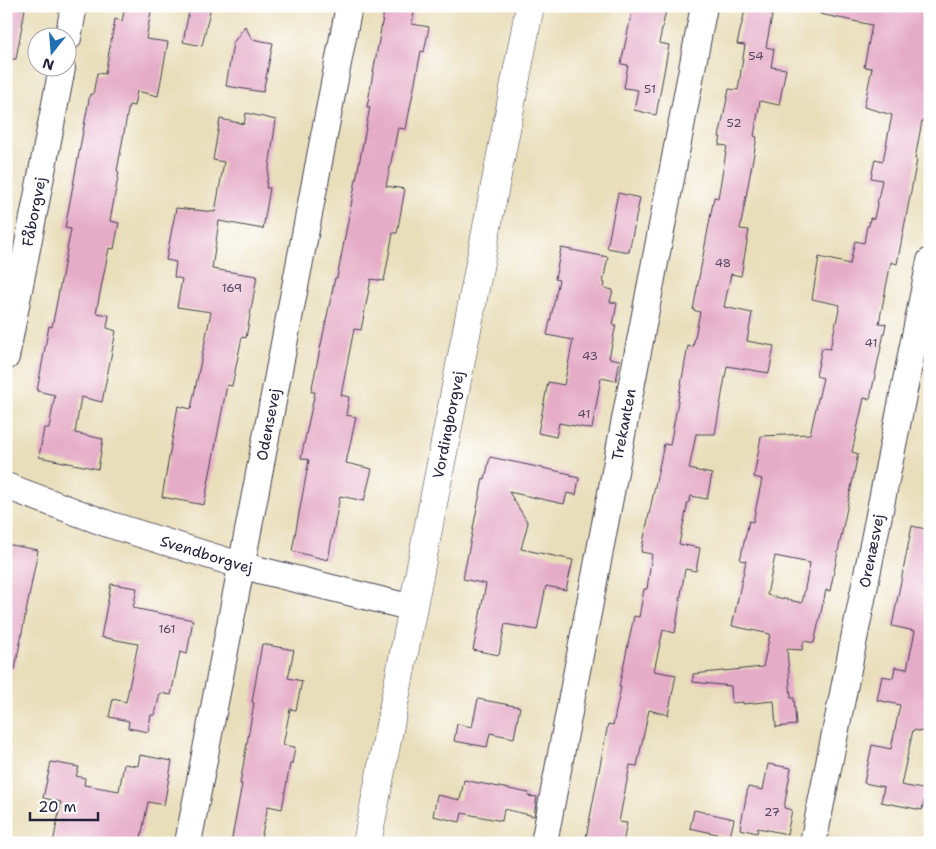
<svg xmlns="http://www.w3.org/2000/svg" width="936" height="849" viewBox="0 0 936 849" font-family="'Shantell Sans',sans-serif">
	<rect width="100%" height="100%" fill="#fff"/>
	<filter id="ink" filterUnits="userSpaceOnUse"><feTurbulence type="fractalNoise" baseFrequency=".02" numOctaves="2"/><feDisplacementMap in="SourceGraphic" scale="10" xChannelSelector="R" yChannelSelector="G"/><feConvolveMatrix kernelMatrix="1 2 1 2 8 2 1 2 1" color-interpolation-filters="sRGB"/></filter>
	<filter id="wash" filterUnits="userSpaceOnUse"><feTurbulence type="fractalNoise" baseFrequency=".0096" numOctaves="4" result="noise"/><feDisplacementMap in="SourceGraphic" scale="20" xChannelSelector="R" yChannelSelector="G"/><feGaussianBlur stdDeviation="1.12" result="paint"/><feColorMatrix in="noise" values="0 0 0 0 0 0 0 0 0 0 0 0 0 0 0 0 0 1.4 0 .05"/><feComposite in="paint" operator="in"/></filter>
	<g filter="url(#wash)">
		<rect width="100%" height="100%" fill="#e9deba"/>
		<g id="blocks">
			<path fill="#e5acc7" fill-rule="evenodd" d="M 6,6 L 25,9 L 16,59 L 6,59 Z
				M 125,6 L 152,6 L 146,39 L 168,42 L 158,96 L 137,91 L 134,106 L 129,105 L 117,171 L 119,172 L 110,221 L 119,223 L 114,249 L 109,248 L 96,313 L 109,315 L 107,328 L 116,331 L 102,402 L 81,397 L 75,433 L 103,439 L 98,469 L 39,457 L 44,428 L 49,428 L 55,395 L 37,391 L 49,326 L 52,327 L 71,229 L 65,228 L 90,94 L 93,94 L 97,73 L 105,74 L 115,19 L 122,21 Z
				M 190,6 L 211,6 L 202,46 L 183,42 Z
				M 385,6 L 415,6 L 412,24 L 429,27 L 424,52 L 421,51 L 406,129 L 398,128 L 386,186 L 405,189 L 397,233 L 393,233 L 384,281 L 371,279 L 361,330 L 354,329 L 341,395 L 349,397 L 346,415 L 356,417 L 346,463 L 372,469 L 364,501 L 340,496 L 328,560 L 292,551 L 309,460 L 301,458 L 315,392 L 311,392 L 335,278 L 337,278 L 370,107 L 367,107 Z
				M 633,6 L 667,6 L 659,43 L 669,45 L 656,115 L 634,110 L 638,90 L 624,88 L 628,65 L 621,64 Z
				M 746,6 L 774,6 L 766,47 L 774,49 L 771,67 L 786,69 L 779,105 L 760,101 L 754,136 L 757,137 L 740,229 L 749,230 L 741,276 L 731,274 L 724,307 L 752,313 L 747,341 L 774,346 L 769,373 L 727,366 L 715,434 L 696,434 L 689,469 L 712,474 L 707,499 L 691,496 L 689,502 L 688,502 L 679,544 L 700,548 L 696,571 L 685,569 L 675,633 L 663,630 L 654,671 L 676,675 L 668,715 L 649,710 L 637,766 L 630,765 L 619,822 L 627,823 L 623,843 L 585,843 L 608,724 L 613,725 L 621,687 L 619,687 L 634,616 L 639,617 L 644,589 L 647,589 L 652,554 L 641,552 L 664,444 L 670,445 L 688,346 L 693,347 L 700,312 L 693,310 L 714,197 L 718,198 L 727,146 L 719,145 L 721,137 L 719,137 L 729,89 L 738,90 L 745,45 L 737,44 Z
				M 821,6 L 930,6 L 930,101 L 926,121 L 922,121 L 915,159 L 917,160 L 897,264 L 891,262 L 879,323 L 886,324 L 870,399 L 864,398 L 852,452 L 858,454 L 830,591 L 826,590 L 814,643 L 804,641 L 802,650 L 787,649 L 791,698 L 794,698 L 796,725 L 776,727 L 774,701 L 743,704 L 743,702 L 732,703 L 731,686 L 693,682 L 693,674 L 763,667 L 770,634 L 732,626 L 746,561 L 740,560 L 749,521 L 753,522 L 762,479 L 754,477 L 761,436 L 810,434 L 823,378 L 816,376 L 822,348 L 830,349 L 840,305 L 812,299 L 819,257 L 850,264 L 855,241 L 864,243 L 867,226 L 869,226 L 870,218 L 874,219 L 882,180 L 871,178 L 875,159 L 883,161 L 892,115 L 864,107 L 872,68 L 864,67 L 872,25 L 820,14 ZM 775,556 L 810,563 L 802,603 L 767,595 Z
				M 245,26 L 252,39 L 273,43 L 263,92 L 226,86 L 233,43 Z
				M 246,113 L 276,120 L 266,188 L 270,188 L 263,229 L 219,221 L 212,269 L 257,276 L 246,338 L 242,337 L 232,386 L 227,385 L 204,505 L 162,497 L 178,406 L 191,409 L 211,312 L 177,307 L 182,279 L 174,277 L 176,262 L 166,260 L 176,208 L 215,212 L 224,162 L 213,160 L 220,119 L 244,124 Z
				M 618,193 L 640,198 L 629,252 L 607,248 Z
				M 561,248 L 608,257 L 603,282 L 605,283 L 604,288 L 613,290 L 610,302 L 617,303 L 613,325 L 616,325 L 609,358 L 620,360 L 616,381 L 601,378 L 592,429 L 559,423 L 556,437 L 538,433 L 548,382 L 564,385 L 573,340 L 547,335 L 559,280 L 555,279 Z
				M 490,457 L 571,474 L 570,476 L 579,478 L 576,495 L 567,493 L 564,504 L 509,492 L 528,523 L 521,549 L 573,560 L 566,590 L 546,586 L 537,630 L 505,624 L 499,655 L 473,650 L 486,584 L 463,579 L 483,478 L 485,479 Z
				M 912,526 L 930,530 L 930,733 L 913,730 L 901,785 L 927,790 L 922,810 L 881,802 L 884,787 L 864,783 L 872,745 L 891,749 L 900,705 L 877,700 L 882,676 L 893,678 L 895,667 L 907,669 L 915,631 L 892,626 Z
				M 6,544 L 38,550 L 15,669 L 6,668 Z
				M 111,584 L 137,588 L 133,608 L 193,620 L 187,654 L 180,652 L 171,695 L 160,693 L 155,715 L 151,715 L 148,732 L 128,728 L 129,721 L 109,717 L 113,699 L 126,702 L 138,644 L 101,637 Z
				M 262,644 L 294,650 L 288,678 L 302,681 L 296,710 L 290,709 L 283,745 L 295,747 L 292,764 L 290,764 L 282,809 L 268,806 L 260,843 L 231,843 L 242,784 L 240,784 L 254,703 L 252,702 Z
				M 478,699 L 520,707 L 514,738 L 490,733 L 487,747 L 454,741 L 457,724 L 472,727 Z
				M 140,755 L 172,761 L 164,805 L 148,802 L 140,843 L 53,843 L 61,802 L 43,798 L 51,762 L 79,767 L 76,776 L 85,778 L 84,785 L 119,791 L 124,764 L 138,766 Z
				M 768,764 L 791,768 L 784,808 L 792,810 L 787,834 L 758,828 L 757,833 L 740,829 L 748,787 L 763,790 Z
				M 464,780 L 529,793 L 528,796 L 537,797 L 534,816 L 504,809 L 502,821 L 462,813 L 460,822 L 433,816 L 437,795 L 460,800 Z
				M 694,810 L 734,819 L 730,837 L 690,828 Z"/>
		</g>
	</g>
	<g filter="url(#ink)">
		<use href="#blocks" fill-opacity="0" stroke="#403e4e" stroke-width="1"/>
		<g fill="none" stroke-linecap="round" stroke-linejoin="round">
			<defs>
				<g id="minor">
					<path d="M 68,38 L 74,6"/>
					<path id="s1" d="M 6,357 L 62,68"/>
					<path id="s2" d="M 6,486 L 108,524 L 243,566 L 413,608"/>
					<path id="s3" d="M 188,843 L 349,6"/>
					<path id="s4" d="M 544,843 L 704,6"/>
					<path id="s5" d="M 813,843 L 930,261"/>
				</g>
				<g id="major">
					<path id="s6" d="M 367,843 L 530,6"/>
				</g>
			</defs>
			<use href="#minor" stroke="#403e4e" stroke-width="28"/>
			<use href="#major" stroke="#403e4e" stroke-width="29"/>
			<use href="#minor" stroke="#fff" stroke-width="26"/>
			<use href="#major" stroke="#fff" stroke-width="28"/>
		</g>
	</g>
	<g text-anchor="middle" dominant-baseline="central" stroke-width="4.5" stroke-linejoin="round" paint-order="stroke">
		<g font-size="12" fill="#53445e">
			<text x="756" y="56">54</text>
			<text x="650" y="89">51</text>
			<text x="734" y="123">52</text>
			<text x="723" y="263">48</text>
			<text x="232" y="288">169</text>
			<text x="871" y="343">41</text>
			<text x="590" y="356">43</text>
			<text x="584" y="414">41</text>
			<text x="167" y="629">161</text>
			<text x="772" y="812">27</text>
		</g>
		<g font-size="15" fill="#22223b" stroke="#fff">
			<text stroke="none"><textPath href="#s1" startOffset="148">Fåborgvej</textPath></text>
			<text stroke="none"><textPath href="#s4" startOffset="426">Trekanten</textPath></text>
			<text stroke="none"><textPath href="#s3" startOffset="426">Odensevej</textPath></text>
			<text stroke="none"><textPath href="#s6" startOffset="426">Vordingborgvej</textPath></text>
			<text stroke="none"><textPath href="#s5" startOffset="298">Orenæsvej</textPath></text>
			<text stroke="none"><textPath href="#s2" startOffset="212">Svendborgvej</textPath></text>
		</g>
	</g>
	<rect width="936" height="849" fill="none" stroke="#fff" stroke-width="25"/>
	<g transform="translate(52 52) rotate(197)"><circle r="24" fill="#ffffff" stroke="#a7a7b1"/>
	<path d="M0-4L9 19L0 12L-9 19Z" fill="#1f6fb2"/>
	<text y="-8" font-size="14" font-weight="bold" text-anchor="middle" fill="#22223b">N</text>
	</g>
	<path d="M30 812v8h68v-8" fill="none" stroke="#22223b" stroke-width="2.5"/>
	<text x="38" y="812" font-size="15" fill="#22223b" stroke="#ffffff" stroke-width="4" paint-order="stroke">20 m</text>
</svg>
